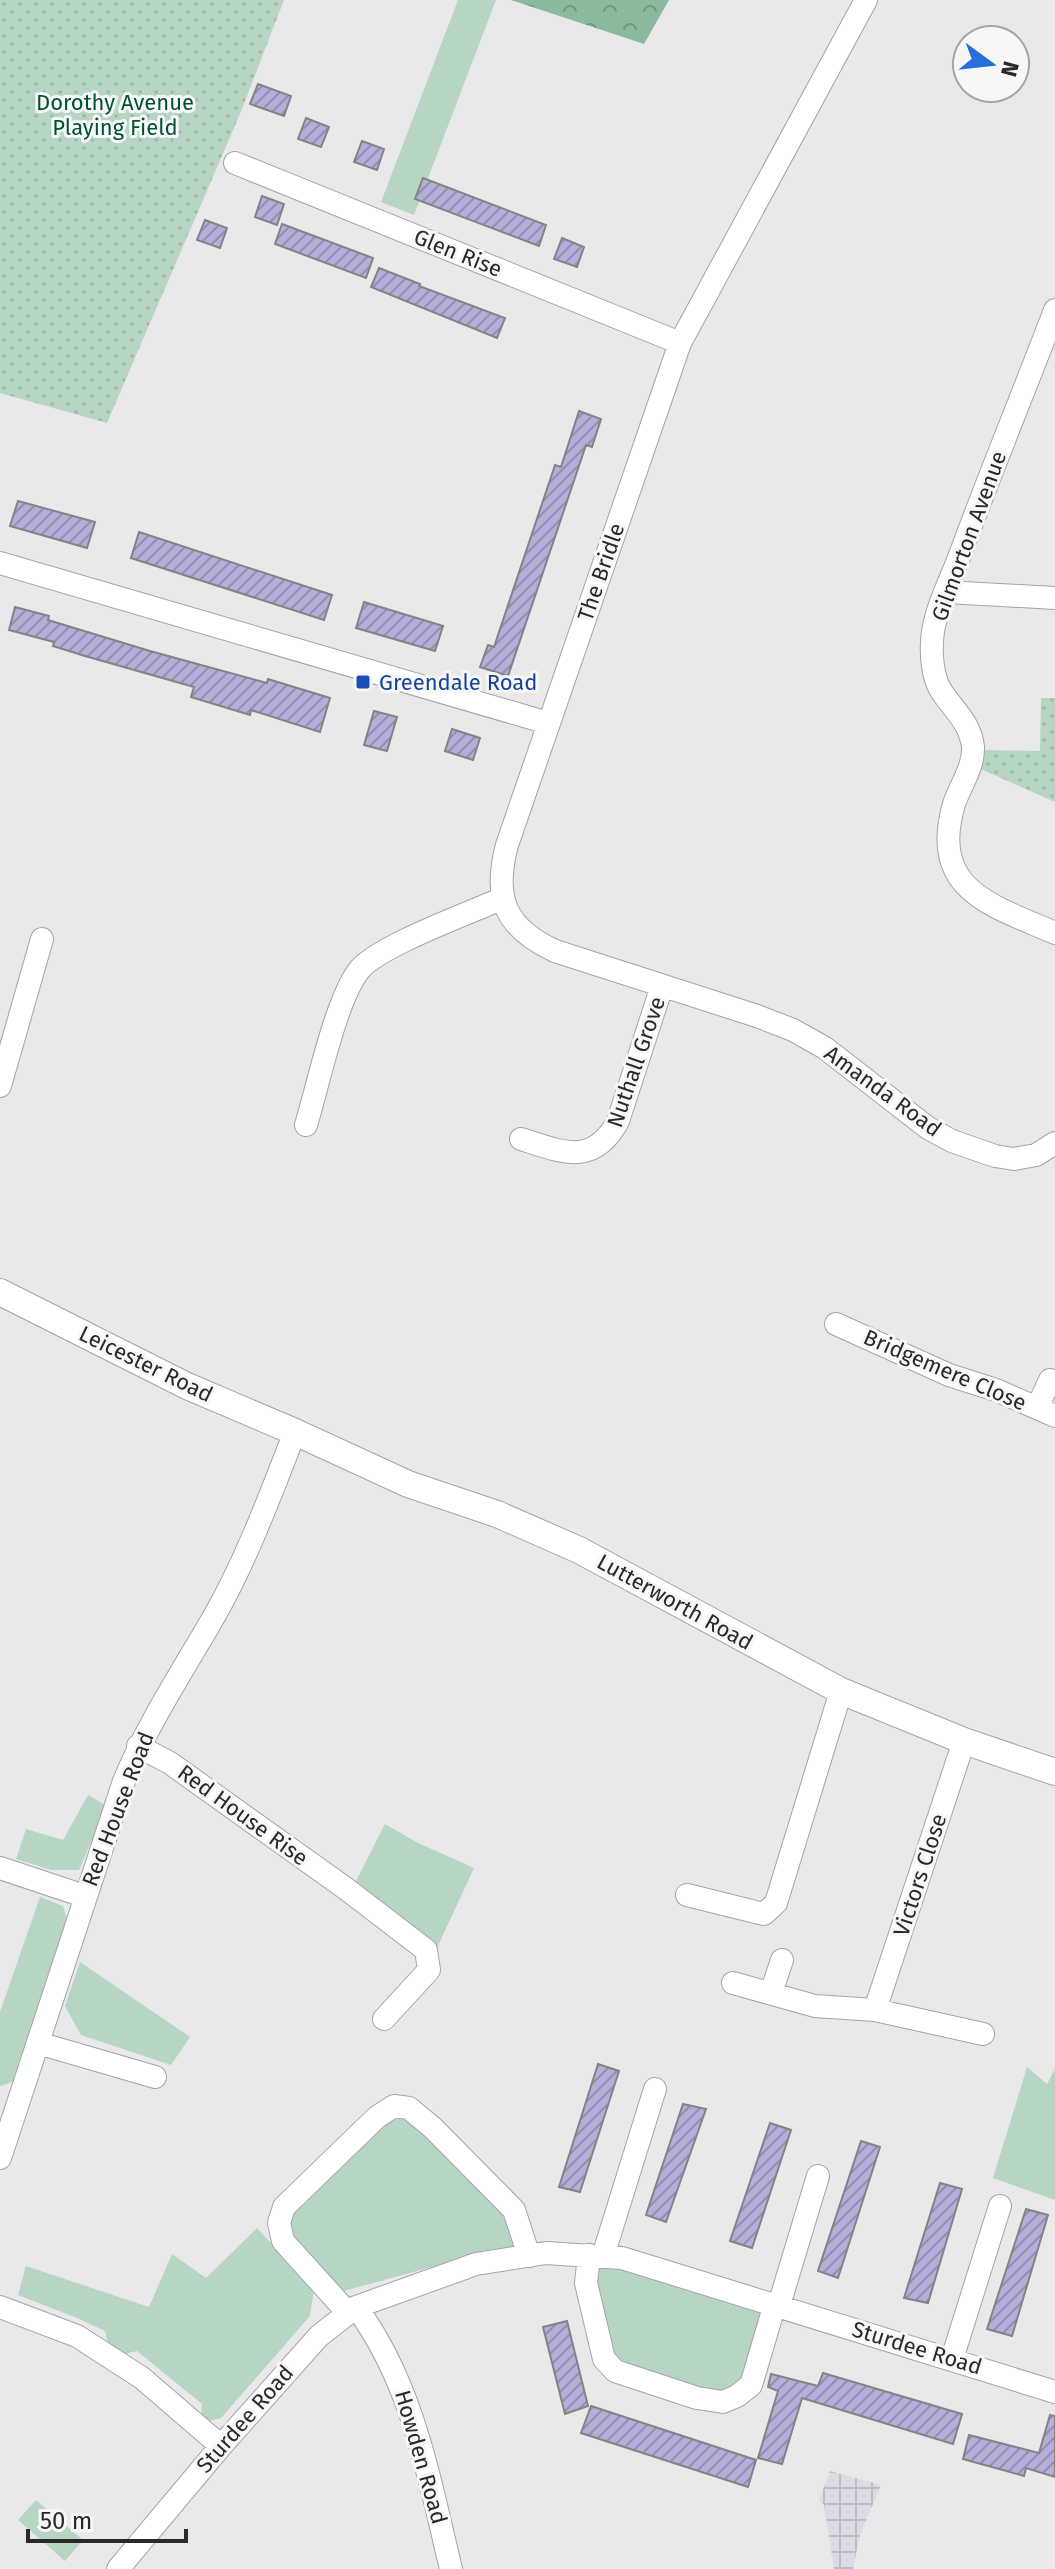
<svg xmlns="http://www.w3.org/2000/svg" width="1055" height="2569" viewBox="0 0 1055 2569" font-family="'Fira Sans',sans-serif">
	<defs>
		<pattern id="industrial-grid" width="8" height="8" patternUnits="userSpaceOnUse" patternTransform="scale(2)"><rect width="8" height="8" fill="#dcdce4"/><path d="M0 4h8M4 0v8" fill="none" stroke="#bdbdc4"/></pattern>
		<pattern id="forest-crowns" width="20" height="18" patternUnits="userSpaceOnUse" patternTransform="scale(2)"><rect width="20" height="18" fill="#8bb99d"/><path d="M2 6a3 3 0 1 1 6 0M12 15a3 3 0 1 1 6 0" fill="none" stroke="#729680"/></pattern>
		<pattern id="park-dots" width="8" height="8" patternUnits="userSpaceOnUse" patternTransform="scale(2)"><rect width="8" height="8" fill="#b7d5c3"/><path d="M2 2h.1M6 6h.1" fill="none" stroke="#9db7a8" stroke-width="1.8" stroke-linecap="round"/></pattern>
		<pattern id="building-hatch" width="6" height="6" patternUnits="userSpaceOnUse" patternTransform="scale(2)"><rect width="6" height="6" fill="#b3aeda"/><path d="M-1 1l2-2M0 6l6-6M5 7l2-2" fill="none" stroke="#928eb1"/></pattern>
	</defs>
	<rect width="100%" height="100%" fill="#e9e9ea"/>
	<path fill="url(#industrial-grid)" d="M 830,2471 L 881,2485 L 860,2535 L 853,2569 L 834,2569 L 824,2505 L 819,2500 Z"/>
	<path fill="#b7d5c3" d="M 458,0 L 496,0 L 414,215 L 381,202 Z
		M 88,1795 L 107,1806 L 79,1870 L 51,1870 L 16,1859 L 26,1829 L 63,1840 Z
		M 385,1824 L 416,1842 L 474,1868 L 436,1950 L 353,1887 Z
		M 40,1897 L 63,1906 L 69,1925 L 18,2075 L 12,2082 L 0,2086 L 0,2012 Z
		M 80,1962 L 190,2037 L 171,2065 L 81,2035 L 65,2006 Z
		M 1027,2067 L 1047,2084 L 1055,2069 L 1055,2200 L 993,2178 Z
		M 394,2106 L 492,2188 L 529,2256 L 439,2265 L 344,2291 L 334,2288 L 279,2223 Z
		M 257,2228 L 314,2289 L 310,2316 L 221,2418 L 209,2421 L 201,2416 L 202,2404 L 137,2351 L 126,2354 L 108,2344 L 105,2331 L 77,2318 L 18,2295 L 26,2266 L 149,2307 L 172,2254 L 206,2278 Z
		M 589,2255 L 775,2304 L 737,2396 L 615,2371 Z
		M 36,2500 L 83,2540 L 65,2561 L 18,2520 Z"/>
	<path fill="url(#forest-crowns)" d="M 511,0 L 669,0 L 644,44 Z"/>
	<path fill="url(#park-dots)" d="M 0,0 L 284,0 L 240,114 L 107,423 L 0,393 Z
		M 1041,698 L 1055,698 L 1055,802 L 976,767 L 978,750 L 1040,751 Z"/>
	<path fill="url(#building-hatch)" stroke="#838384" stroke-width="2" d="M 258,84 L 291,96 L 284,116 L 250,104 Z
		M 306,118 L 329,127 L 321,147 L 298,139 Z
		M 362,141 L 384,149 L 377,170 L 354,162 Z
		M 423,178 L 546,225 L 539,246 L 415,199 Z
		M 262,196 L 284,204 L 277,225 L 255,217 Z
		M 205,220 L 227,228 L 220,248 L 197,240 Z
		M 282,224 L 373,258 L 366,278 L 275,244 Z
		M 562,238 L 584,247 L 577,267 L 554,259 Z
		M 379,268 L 420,284 L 419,286 L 505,318 L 497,338 L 371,287 Z
		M 579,411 L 601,419 L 592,447 L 586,445 L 508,676 L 480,667 L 488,645 L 494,647 L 555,465 L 561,467 Z
		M 18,501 L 95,522 L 87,548 L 10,526 Z
		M 139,532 L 332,595 L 324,620 L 131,558 Z
		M 364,602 L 443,626 L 435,651 L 356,628 Z
		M 15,607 L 49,616 L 48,620 L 150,651 L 267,683 L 268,679 L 330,698 L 320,732 L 251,710 L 250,715 L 191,697 L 194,687 L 85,656 L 53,646 L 54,642 L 9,630 Z
		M 374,711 L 397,717 L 387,751 L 364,745 Z
		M 452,729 L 480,738 L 473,760 L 445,751 Z
		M 598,2064 L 619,2071 L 580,2192 L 559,2187 Z
		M 683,2104 L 706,2109 L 666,2222 L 646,2215 Z
		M 770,2123 L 791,2130 L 752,2248 L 730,2241 Z
		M 861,2141 L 880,2147 L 838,2278 L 818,2271 Z
		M 940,2183 L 962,2189 L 928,2303 L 904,2298 Z
		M 1026,2209 L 1048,2215 L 1012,2336 L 987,2329 Z
		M 567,2321 L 588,2406 L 565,2414 L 543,2327 Z
		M 823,2373 L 962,2414 L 953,2444 L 802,2398 L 782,2464 L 758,2458 L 778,2391 L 768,2387 L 771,2374 L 818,2386 Z
		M 591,2406 L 756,2460 L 748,2487 L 581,2433 Z
		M 1050,2415 L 1055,2416 L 1055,2477 L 1026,2468 L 1024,2476 L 963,2459 L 969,2435 L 1039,2453 Z"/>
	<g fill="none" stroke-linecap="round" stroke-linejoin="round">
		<defs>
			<path id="minor" d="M 866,0 L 680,343 L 507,845 C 493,898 505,928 555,951 L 757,1016 L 793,1030 L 825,1048 L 928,1128 L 952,1141 L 995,1156 L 1014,1159 L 1036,1155 L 1055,1143
				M 235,163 L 680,343
				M 1055,310 C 1024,392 990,473 960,555 C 950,582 933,613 932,642 C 931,656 933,677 940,689 C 952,709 970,721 973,747 C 974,767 960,786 954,804 C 929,890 991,905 1055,933
				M 0,563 L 548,723
				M 946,592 L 1055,598
				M 0,1086 L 42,939
				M 306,1125 C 318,1086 336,998 360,969 C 381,945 470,913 503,898
				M 521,1139 C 562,1152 593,1167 618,1121 L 662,986
				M 836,1324 L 949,1375 L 996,1390 L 1055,1416
				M 1037,1408 L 1050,1380
				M 138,1746 L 170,1763 L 345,1888 L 426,1950 L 429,1970 L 384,2019
				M 0,1868 L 84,1896
				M 687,1895 L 764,1914 L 776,1903 L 841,1691
				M 733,1983 L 815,2006 L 875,2010 L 983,2034
				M 771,1993 L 782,1960
				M 875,2010 L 964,1741
				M 38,2043 L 155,2077
				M 0,2158 L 124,1781 C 149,1721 184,1669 216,1613 C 248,1556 271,1493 295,1432
				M 589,2255 L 586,2283 L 604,2359 L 615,2371 L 697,2398 L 723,2402 L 737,2396 L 751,2385 L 775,2304
				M 603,2256 L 655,2089
				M 779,2305 L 818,2176
				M 0,2307 L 77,2336 L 142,2378 L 221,2446
				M 356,2307 C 413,2384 429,2478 451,2569
				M 348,2313 L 283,2241 L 279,2223 L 284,2207 L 377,2117 L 394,2106 L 409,2108 L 433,2128 L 514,2210 L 529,2256
				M 952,2359 L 1000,2206
				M 118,2569 L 221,2446 L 319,2336 L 356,2307 L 476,2264 L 546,2253 L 622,2258 L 1055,2392"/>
			<path id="major" d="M 0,1292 L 187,1386 L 295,1432 L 408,1484 L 497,1514 L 579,1550 L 841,1691 L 964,1741 L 1055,1772"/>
		</defs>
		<use href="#minor" stroke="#a4a4a6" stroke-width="24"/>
		<use href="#major" stroke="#a4a4a6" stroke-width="28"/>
		<use href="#minor" stroke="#fff" stroke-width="22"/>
		<use href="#major" stroke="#fff" stroke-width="26"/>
	</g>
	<rect fill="#1a4fb4" stroke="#f7f7f8" stroke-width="3" x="355" y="674" width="16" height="16" rx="4"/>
	<g text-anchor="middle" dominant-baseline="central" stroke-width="6" stroke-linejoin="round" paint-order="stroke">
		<g font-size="22" fill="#005332" stroke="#f7f7f8">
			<text x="115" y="102">Dorothy Avenue<tspan x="115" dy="25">Playing Field</tspan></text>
		</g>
		<g font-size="22" fill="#292929" stroke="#f7f7f8">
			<text transform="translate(458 253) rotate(22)">Glen Rise</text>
			<text transform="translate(969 536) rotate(-70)">Gilmorton Avenue</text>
			<text transform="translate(601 572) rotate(-71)">The Bridle</text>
			<text transform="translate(636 1062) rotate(-71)">Nuthall Grove</text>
			<text transform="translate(883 1091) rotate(36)">Amanda Road</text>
			<text transform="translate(146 1364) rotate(26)">Leicester Road</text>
			<text transform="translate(945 1370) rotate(23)">Bridgemere Close</text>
			<text transform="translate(675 1602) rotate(29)">Lutterworth Road</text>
			<text transform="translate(118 1809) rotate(-69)">Red House Road</text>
			<text transform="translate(243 1815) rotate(36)">Red House Rise</text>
			<text transform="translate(920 1875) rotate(-72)">Victors Close</text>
			<text transform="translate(917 2348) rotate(17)">Sturdee Road</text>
			<text transform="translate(245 2419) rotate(-49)">Sturdee Road</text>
			<text transform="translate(421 2457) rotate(74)">Howden Road</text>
		</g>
		<g font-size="22" fill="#164399" stroke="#f7f7f8" text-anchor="start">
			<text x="379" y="682">Greendale Road</text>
		</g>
	</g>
	<g transform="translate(991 64) rotate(105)"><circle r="38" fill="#f7f7f8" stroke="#a5a5a5" stroke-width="2"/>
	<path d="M0-6L14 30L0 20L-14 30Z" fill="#266fdb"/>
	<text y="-12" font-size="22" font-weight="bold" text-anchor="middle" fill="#292929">N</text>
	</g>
	<path d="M28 2529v12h158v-12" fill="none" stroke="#292929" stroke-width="4"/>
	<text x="40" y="2529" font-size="24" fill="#292929" stroke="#f7f7f8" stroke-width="6" paint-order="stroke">50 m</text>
</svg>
